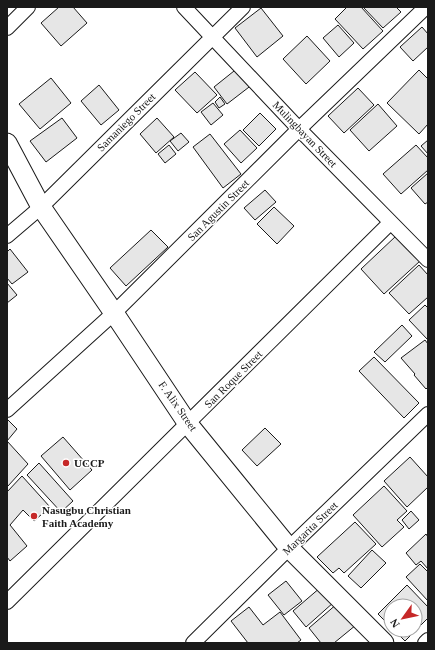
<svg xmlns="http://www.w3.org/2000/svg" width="435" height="650" viewBox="0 0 435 650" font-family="'Times New Roman',serif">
	<rect width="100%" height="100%" fill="#fff"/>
	<path fill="#e6e6e6" stroke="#1a1a1a" d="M 59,7 L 73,7 L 87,23 L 61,46 L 41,23 Z
		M 347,7 L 361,7 L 383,31 L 363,49 L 335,19 Z
		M 363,7 L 396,7 L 401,12 L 383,28 Z
		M 261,8 L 283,36 L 257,57 L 235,28 Z
		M 338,25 L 354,43 L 339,57 L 323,38 Z
		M 422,27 L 428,34 L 428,47 L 413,61 L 400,47 Z
		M 307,36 L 330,61 L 306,84 L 283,59 Z
		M 239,67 L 253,84 L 227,104 L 214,87 Z
		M 419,70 L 428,79 L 428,124 L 419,134 L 387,103 Z
		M 195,72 L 217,95 L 197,113 L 175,90 Z
		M 51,78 L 71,103 L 40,129 L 19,104 Z
		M 99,85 L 119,110 L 101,125 L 81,101 Z
		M 358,88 L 374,105 L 344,133 L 328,116 Z
		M 220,97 L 225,104 L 219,108 L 215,102 Z
		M 213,103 L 223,115 L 211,125 L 201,112 Z
		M 378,104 L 397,126 L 369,151 L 350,130 Z
		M 260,113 L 276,129 L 259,146 L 243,130 Z
		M 62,118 L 77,138 L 46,162 L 30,141 Z
		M 157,118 L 174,137 L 156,153 L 140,134 Z
		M 240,130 L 257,148 L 241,163 L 224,144 Z
		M 181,133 L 189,142 L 178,151 L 170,141 Z
		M 210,134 L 241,174 L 223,188 L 193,147 Z
		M 428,140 L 428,154 L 421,146 Z
		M 169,145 L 176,154 L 165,163 L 158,154 Z
		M 416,145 L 428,158 L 428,170 L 401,194 L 383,174 Z
		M 428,173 L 428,202 L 425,204 L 411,188 Z
		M 265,190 L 276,202 L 255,220 L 244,208 Z
		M 274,207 L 294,226 L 277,244 L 257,224 Z
		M 151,230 L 168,247 L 126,286 L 110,268 Z
		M 396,236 L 420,261 L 384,294 L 361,269 Z
		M 10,249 L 28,272 L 12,284 L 7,278 L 7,252 Z
		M 419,265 L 428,275 L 428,297 L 409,314 L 389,293 Z
		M 7,283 L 17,295 L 7,303 Z
		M 425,305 L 428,308 L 428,340 L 409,320 Z
		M 402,325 L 412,336 L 385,362 L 374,352 Z
		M 425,340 L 428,344 L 428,387 L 426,389 L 414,375 L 415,374 L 401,358 Z
		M 374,357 L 419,403 L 404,418 L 359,371 Z
		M 7,419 L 17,429 L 7,441 Z
		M 265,428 L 281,444 L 257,466 L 242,450 Z
		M 63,437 L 92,470 L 70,490 L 41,456 Z
		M 7,441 L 28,464 L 8,486 L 7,485 Z
		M 410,457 L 428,477 L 428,487 L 407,507 L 384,481 Z
		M 39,463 L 73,501 L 61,512 L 27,475 Z
		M 22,476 L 50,507 L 34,521 L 23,510 L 10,525 L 27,546 L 10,561 L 7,557 L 7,492 Z
		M 384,486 L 407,511 L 397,520 L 404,527 L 382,547 L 353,515 Z
		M 411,511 L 419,520 L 409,529 L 402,520 Z
		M 355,522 L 376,544 L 344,573 L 339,568 L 333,573 L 317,557 Z
		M 426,534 L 428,537 L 428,569 L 421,561 L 416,565 L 406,553 Z
		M 372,550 L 386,563 L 361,588 L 348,576 Z
		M 420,564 L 428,572 L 428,601 L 406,577 Z
		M 286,581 L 302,601 L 284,615 L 268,595 Z
		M 407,585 L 428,607 L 428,618 L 405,641 L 394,630 L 415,630 L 415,606 L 391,606 L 391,627 L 378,614 Z
		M 321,587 L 334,602 L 306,627 L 293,611 Z
		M 338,603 L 356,625 L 334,643 L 321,643 L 309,628 Z
		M 249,607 L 263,625 L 280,612 L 301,640 L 297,643 L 274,643 L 273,642 L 272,643 L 248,643 L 231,621 Z"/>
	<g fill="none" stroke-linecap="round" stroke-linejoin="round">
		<defs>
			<path id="minor" d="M 184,7 L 299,129 L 428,260
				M 7,28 L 28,7
				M 7,236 L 41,207 L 243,7
				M 7,410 L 114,313 L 299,129 L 426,7
				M 7,602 L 390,223
				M 193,643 L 289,548 L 428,414
				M 425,643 L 428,640"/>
			<path id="secondary" d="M 7,143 L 41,207 L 114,313 L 188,424 L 289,548 L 384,643"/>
		</defs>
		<use href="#minor" stroke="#1a1a1a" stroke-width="16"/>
		<use href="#secondary" stroke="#1a1a1a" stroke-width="21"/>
		<use href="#minor" stroke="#fff" stroke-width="14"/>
		<use href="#secondary" stroke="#fff" stroke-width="19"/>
	</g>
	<g fill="#c62828" stroke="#fff" stroke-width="1.5">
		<circle cx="66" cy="463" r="4"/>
		<circle cx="34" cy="516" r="4"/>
	</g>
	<g text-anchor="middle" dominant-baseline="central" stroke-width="3" stroke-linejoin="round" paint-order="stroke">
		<g font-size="11" fill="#1a1a1a" stroke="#fff">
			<text transform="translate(126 122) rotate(-45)">Samaniego Street</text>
			<text transform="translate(305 134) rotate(46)">Mulingbayan Street</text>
			<text transform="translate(218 210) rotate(-45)">San Agustin Street</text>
			<text transform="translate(233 379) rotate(-45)">San Roque Street</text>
			<text transform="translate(178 406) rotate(55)">F. Alix Street</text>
			<text transform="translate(310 528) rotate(-44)">Margarita Street</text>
		</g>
		<g font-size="11" font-weight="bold" fill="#1a1a1a" stroke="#fff" text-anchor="start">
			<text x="74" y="463">UCCP</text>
			<text x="42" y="510">Nasugbu Christian<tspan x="42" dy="13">Faith Academy</tspan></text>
		</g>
	</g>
	<rect width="435" height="650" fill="none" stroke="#1a1a1a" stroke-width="16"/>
	<g transform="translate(403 618) rotate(237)"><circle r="19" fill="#ffffff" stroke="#a3a3a3"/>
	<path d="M0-3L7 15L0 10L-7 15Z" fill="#c62828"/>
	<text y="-6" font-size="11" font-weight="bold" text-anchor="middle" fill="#1a1a1a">N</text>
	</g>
</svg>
